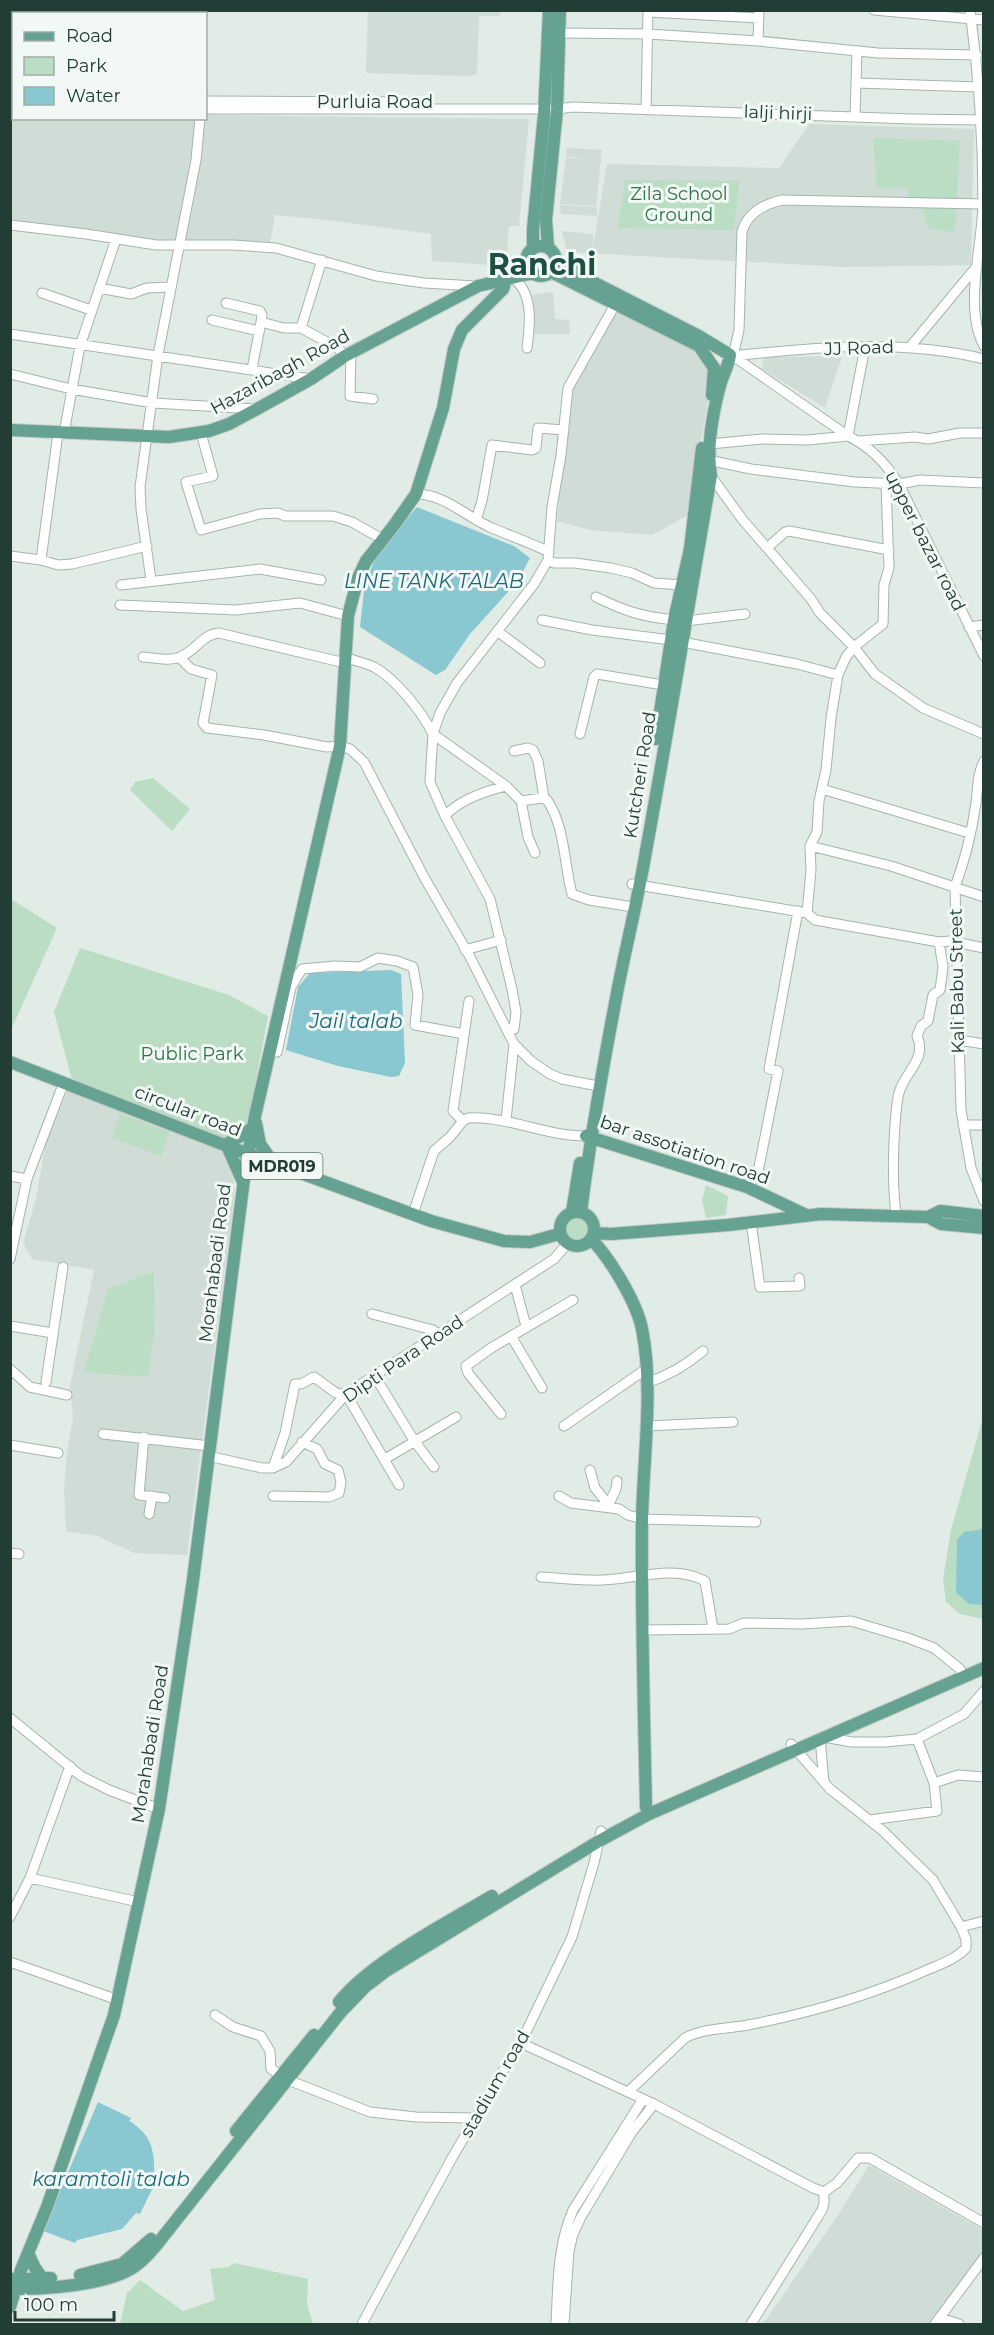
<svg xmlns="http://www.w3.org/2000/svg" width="994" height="2335" viewBox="0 0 994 2335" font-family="Montserrat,sans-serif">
	<rect width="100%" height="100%" fill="#e2ece7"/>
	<path fill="#d0dcd6" d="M 368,11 L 500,10 L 500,16 L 479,16 L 477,74 L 469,76 L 366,73 Z
		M 11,114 L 13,114 L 14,118 L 197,119 L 176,242 L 11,220 Z
		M 206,115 L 529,119 L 519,226 L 509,226 L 506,266 L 432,261 L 431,234 L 327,220 L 275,215 L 270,244 L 185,242 Z
		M 809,124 L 974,129 L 971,265 L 844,267 L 567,252 L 562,231 L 593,234 L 593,248 L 607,164 L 779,168 Z
		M 566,148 L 602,150 L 596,206 L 560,204 L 566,158 L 593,159 L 566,157 Z
		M 560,205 L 597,207 L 597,216 L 561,214 Z
		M 553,292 L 555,319 L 569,320 L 570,334 L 533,334 L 531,295 Z
		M 618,308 L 692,345 L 712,379 L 688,515 L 652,535 L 590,530 L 557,521 L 568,388 Z
		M 842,356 L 825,408 L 762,369 L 764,357 Z
		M 68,1090 L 226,1151 L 234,1171 L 234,1199 L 187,1555 L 134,1553 L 97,1536 L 66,1531 L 64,1490 L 67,1452 L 73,1418 L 70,1386 L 94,1270 L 32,1259 L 23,1243 L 36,1199 L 46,1141 Z
		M 869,2165 L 983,2230 L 983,2264 L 940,2324 L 763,2324 L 836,2218 Z"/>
	<path fill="#baddc3" d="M 873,138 L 960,141 L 955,232 L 929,229 L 923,210 L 909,205 L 908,188 L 877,189 Z
		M 625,180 L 739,181 L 734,230 L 618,228 Z
		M 153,778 L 190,809 L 172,831 L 130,790 L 135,782 Z
		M 11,899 L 57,928 L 11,1030 Z
		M 80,948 L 229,995 L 268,1016 L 248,1123 L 224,1138 L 72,1080 L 54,1012 Z
		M 120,1114 L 169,1132 L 161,1156 L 112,1138 Z
		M 706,1185 L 728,1196 L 726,1215 L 706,1218 L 702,1200 Z
		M 573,1218 C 586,1217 588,1225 589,1236 C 579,1241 570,1240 561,1233 L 562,1227 Z
		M 154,1272 L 155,1327 L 148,1377 L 84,1372 L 108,1289 Z
		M 983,1417 L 983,1619 L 960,1614 L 946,1602 L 943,1579 L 951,1530 Z
		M 234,2263 L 308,2279 L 307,2304 L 313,2324 L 120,2324 L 127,2293 L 140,2280 L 183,2311 L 215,2300 L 210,2269 L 229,2267 Z"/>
	<path fill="#89c7d1" d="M 417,507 L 514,546 L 530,558 L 518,581 L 470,634 L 445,670 L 436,675 L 360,627 L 364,591 L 376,554 Z
		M 391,970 L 401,974 L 405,1063 L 399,1076 L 391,1077 L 338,1066 L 286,1050 L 298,987 L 310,973 Z
		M 983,1529 L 983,1605 L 969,1604 L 956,1592 L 957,1540 L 964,1532 Z
		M 98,2102 L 131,2118 L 129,2121 C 153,2135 155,2153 154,2178 L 156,2181 L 140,2214 L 136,2213 L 122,2229 L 77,2240 L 75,2243 L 43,2231 Z"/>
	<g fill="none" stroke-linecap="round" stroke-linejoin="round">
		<defs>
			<path id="minor" d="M 874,10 L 984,20
				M 970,10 C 979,77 983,135 983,202 C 983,244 963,308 984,346
				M 648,12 L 759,18
				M 560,33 L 648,34 L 758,41 L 878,53 L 977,55
				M 758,41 L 759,10
				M 856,83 L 979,87
				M 10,100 L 14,100
				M 206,101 L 418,102
				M 10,107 L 14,107
				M 206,109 L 557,109 L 573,107 L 912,119 L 984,120
				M 646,110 L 648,10
				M 855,116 L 857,51
				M 10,225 L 86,234 L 156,245 L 233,245 L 276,248 L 376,276 L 424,283 L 476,286
				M 322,260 L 301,328 L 338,348 L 345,356
				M 512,278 C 534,291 530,326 527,348
				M 99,288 L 131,294 L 147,288 L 170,287
				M 42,293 L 91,310
				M 226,303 L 260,311 L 262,315 L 261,322
				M 212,320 L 259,331
				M 10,334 L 311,379
				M 909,348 L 977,266
				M 351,353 L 350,396 L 373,399
				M 732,356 C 815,347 902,339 984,359
				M 733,356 L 848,436 C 871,447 886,463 899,484 L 984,656
				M 733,356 L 739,330 L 742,232 C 747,213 765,204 782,200 L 983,204
				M 252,369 L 261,322 L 284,328 L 301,328
				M 10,374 L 71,389 L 153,403 L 257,409
				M 64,433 L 80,346 L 116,239
				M 201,433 L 213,476 L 186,482 L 201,530 L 260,514 L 278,513 L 285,516 L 333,516 L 352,522 L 382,539
				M 858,441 L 915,437 L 928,439 L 960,433 L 984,433
				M 710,444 L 762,439 L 808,440 L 848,436 L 865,347
				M 708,460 L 751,469 L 855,482 L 899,484 L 920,480 L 984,483
				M 711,476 L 742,519 L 811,599 L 820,613 L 854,647 L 875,674 L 923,708 L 984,734
				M 416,494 C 445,494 466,517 492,528 C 511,536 531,543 549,552
				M 476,520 L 482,501 L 492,445 L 532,450 L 536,448 L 538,428 L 564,430
				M 767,548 L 785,532 L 789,531 L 889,550
				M 10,556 L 41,560 L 58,565 L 72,564 L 147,546
				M 41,560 L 58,433
				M 548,560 L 554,563 L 575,563 L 611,568 L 632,573 L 654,583 L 682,585
				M 151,580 L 141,509 L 140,487 L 158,355 L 196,160 L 200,118
				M 121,585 L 260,569 L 321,580
				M 596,597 C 627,612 640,616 674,620
				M 120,605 L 236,610 L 300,603 L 348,616
				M 542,620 L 592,630 L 671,640
				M 686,621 L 745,614
				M 969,627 L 984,625
				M 497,631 L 540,663
				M 682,642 L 797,664 L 838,675
				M 143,657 C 155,658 171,662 182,656 C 196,650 203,634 219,633 L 341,662 L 347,658 C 355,661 366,663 374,667 C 396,679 422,712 433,734 L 506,786 L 521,801 L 542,798 L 547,800 C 565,826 564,864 572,894 L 589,900 L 627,906
				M 180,658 L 191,669 L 212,675 L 203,723 L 207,728 L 264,735 L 327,747 L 340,746 L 350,749 L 364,762 L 424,877 L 469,955 L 514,1044 L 531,1061 L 550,1074 L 562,1079 L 593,1085
				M 580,734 L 594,677 L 597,674 L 663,685
				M 514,751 L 528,748 L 533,750 L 538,761 L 544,798
				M 984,761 C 977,775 978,788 976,803 C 972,831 965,860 955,887 L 961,1110 L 971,1168 L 984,1201
				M 822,789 L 969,833
				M 521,801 L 528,837 L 535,853
				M 445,816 C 459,800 486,791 506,786
				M 810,846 L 891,866 L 984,897
				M 632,884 L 807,913 L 811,870 L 810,846 L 817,832 L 819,801 L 826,770 L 831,718 L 838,675 L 846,657 L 854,647 L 883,624 L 884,585 L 889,568 L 886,484
				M 807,913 L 815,920 L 939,942 L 950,941 L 984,948
				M 465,950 L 501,940
				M 508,1029 L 514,1029 L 516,1012 L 512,989 L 490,899 L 445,816 L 430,782 L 433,734 L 440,713 L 457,683 L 534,584 L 548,560 L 552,507 L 561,455 L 568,388 L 616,303
				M 959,1040 L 984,1044
				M 270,1052 L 277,1052 L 291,987 L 302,969 L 335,966 L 360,967 L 378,958 L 397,961 L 413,967 L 418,995 L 415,1025 L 464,1034
				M 506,1120 L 514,1044
				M 463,1121 L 453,1111 L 469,1001
				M 963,1125 L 984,1125
				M 10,1176 L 27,1179
				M 747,1187 L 758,1172 L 778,1071 L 769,1069 L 798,911
				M 413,1214 L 434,1151 L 450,1137 L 463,1121 L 468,1118 C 508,1116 545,1136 585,1136
				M 896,1215 C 892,1181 893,1146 896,1113 C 897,1105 897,1097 900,1090 C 907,1070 927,1058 917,1036 L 921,1026 L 928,1021 L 933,995 L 940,990 L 943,967 L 939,942
				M 751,1222 L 760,1287 L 800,1286 L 799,1278
				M 10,1259 L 27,1179 L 64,1082
				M 515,1285 L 526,1326
				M 372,1314 L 433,1330 L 437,1334
				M 10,1326 L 53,1333
				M 511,1336 L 542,1388
				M 10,1369 L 30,1387 L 67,1395
				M 374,1375 L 415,1442 L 434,1467
				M 46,1382 L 63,1267
				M 646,1383 C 668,1376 685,1366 703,1351
				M 501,1414 L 468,1373 L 466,1366 L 491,1348 L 573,1300
				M 564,1426 L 646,1369
				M 646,1426 L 733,1422
				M 103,1434 L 210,1446
				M 144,1437 L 139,1495 L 165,1498
				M 10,1445 L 58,1453
				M 208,1456 L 262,1468 L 273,1468 L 286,1462 L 346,1394 L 554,1259 L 567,1244
				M 385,1459 L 456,1417
				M 273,1468 L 285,1433 L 295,1384 L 301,1384 L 314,1377 L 336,1393 L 346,1394 L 399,1485
				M 590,1470 L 595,1488 L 604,1499 L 608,1506 L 616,1489 L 617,1481
				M 273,1496 L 329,1497 L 339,1493 L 341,1482 L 338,1470 L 325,1464 L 317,1449 L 302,1442
				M 559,1496 L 571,1503 L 619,1509 L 628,1515 L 642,1519 L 756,1522
				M 149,1514 L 152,1496
				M 10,1553 L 19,1554
				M 541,1577 C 562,1578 582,1581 603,1580 C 635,1579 674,1564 705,1581 L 713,1629
				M 642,1630 L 729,1629 L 744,1623 L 802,1624 L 851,1621 L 908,1638 L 934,1648 L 960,1669 L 963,1677
				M 10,1718 L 81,1776 L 109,1790 L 159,1809
				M 824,1737 L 852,1742 L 885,1742 L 917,1739 L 964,1714 L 984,1691
				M 820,1738 L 824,1782
				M 791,1744 L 830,1789 L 883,1831 L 933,1880 L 961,1927 L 984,1921
				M 934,1783 L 958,1775 L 984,1777
				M 870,1820 L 937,1811 L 934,1783 L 917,1739
				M 30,1878 L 139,1902
				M 10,1917 L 30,1878 L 70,1766
				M 10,1962 L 118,2000
				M 215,2015 L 233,2027 L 261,2036 L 270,2051 L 271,2069 L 288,2080 L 370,2112 L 416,2117 L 475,2118
				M 521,2043 L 654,2104 L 813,2188 L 824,2192
				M 628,2092 L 685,2038 C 704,2028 727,2029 748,2025 C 810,2013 869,1996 927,1970 C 941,1964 956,1959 966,1948 L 966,1939 L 961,1927
				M 824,2192 L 837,2183 L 858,2158 L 870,2158 L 984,2223
				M 940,2318 L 959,2324
				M 362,2324 L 452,2158 L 526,2032 L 572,1937 L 594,1863 L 601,1831
				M 556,2324 C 558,2286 557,2246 573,2210 L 643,2099
				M 564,2324 L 569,2251 L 573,2234 L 581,2217 L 632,2132 L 654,2104
				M 751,2324 L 822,2210 L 824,2203 L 824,2192
				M 935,2324 L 984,2258"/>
			<path id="major" d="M526 261a15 15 0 1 1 30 0a15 15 0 1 1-30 0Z
				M 548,247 L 546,220 L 557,109 L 560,10
				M 533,248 L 533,229 L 544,115 L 549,10
				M 556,259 L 589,280 L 697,335 L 730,355 C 729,364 724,373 721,382 C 713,411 706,446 711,476 C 689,601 669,726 646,851 C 638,899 626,946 617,993 C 603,1066 590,1139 581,1212
				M 551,272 L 699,346 L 714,368 L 712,395
				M 10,430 L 169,437 L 209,431 L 229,424 L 257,409 L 311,379 L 345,356 L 478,286 L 533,273
				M 656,739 L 674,620 L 690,549 L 702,448
				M 10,1062 L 227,1146 L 431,1221 L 504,1241 L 530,1242 L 559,1234
				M 256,1123 L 260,1144 L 272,1161
				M 586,1136 L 747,1187 L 806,1215
				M 225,1145 L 244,1134 L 253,1127
				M 227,1146 L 243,1182
				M560 1229a17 17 0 1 1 34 0a17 17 0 1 1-34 0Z
				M 572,1212 L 580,1163
				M 928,1217 L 940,1211 L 984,1216
				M 594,1233 L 611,1234 L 728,1225 L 821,1214 L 928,1217 L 941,1224 L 984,1228
				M 591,1239 C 610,1258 637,1303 642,1329 C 654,1388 643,1460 642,1520 C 641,1616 644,1712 646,1807 L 649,1814
				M 339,2002 C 372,1961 445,1924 492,1896
				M 236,2131 L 314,2035
				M 28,2253 L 35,2268 L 43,2279
				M 80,2275 L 122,2264 L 151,2239
				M 12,2279 L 51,2278
				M 10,2289 C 44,2289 99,2286 129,2270 C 142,2263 153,2250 162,2238 L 340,2013 L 365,1987 L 386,1971 L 599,1841 L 649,1814 L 984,1668
				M 10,2307 L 21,2270 L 47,2207 L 114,2015 L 159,1809 L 193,1580 L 245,1171 L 255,1116 L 340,746 L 348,616 L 358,578 L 366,561 L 395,524 L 416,494 L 443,408 L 454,349 L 462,330 L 503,289 L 506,280"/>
		</defs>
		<use href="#minor" stroke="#a5b4ae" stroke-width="11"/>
		<use href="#major" stroke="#c1c9c6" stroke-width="14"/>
		<use href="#minor" stroke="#fff" stroke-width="9"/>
		<use href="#major" stroke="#66a292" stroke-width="12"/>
	</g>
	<g text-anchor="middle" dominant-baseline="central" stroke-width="6" stroke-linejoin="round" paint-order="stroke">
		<rect fill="#f2f8f5" stroke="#60756f" stroke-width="1.5" x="241.5" y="1153" width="81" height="26" rx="4.5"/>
		<g font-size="16" font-weight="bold" fill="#223d35">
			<text x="282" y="1166">MDR019</text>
		</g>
		<g font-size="18" fill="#223d35" stroke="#f2f8f5">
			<text x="375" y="102">Purluia Road</text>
			<text transform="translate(778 113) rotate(2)">lalji hirji</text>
			<text transform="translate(859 348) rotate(-2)">JJ Road</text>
			<text transform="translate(280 372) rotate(-29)">Hazaribagh Road</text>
			<text transform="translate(925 541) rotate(63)">upper bazar road</text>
			<text transform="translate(640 775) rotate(-81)">Kutcheri Road</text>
			<text transform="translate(957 981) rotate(-91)">Kali Babu Street</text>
			<text transform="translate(188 1111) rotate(21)">circular road</text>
			<text transform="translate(685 1150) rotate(19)">bar assotiation road</text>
			<text transform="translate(215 1263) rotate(-83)">Morahabadi Road</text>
			<text transform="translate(403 1359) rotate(-34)">Dipti Para Road</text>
			<text transform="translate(150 1744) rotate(-81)">Morahabadi Road</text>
			<text transform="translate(495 2084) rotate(-60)">stadium road</text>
		</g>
		<g font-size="18" fill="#2c7447" stroke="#f2f8f5">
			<text x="679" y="194">Zila School<tspan x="679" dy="21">Ground</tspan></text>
			<text x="192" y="1054">Public Park</text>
		</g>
		<g font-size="20" font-style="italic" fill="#1c6a79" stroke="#f2f8f5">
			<text x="434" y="581">LINE TANK TALAB</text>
			<text x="356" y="1021">Jail talab</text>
			<text x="111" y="2179">karamtoli talab</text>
		</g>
		<g font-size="30" font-weight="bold" fill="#1e4f43" stroke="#f2f8f5">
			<text x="542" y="264">Ranchi</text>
		</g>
	</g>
	<rect width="994" height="2335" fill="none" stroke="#223d35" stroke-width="24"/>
	<rect x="12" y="12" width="195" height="108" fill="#f2f8f5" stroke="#9fada8" stroke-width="1.5"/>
	<rect x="24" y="32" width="30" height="9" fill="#66a292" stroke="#9fada8" stroke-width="1.5"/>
	<text x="66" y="42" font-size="18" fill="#223d35">Road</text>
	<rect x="24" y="57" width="30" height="18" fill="#baddc3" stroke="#9fada8" stroke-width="1.5"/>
	<text x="66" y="72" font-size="18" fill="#223d35">Park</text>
	<rect x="24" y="87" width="30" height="18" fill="#89c7d1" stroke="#9fada8" stroke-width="1.5"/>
	<text x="66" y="102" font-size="18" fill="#223d35">Water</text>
	<path d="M15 2311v9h99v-9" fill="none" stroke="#223d35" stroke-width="3"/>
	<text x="24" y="2311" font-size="18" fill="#223d35" stroke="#f2f8f5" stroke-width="4.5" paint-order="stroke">100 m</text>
</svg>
